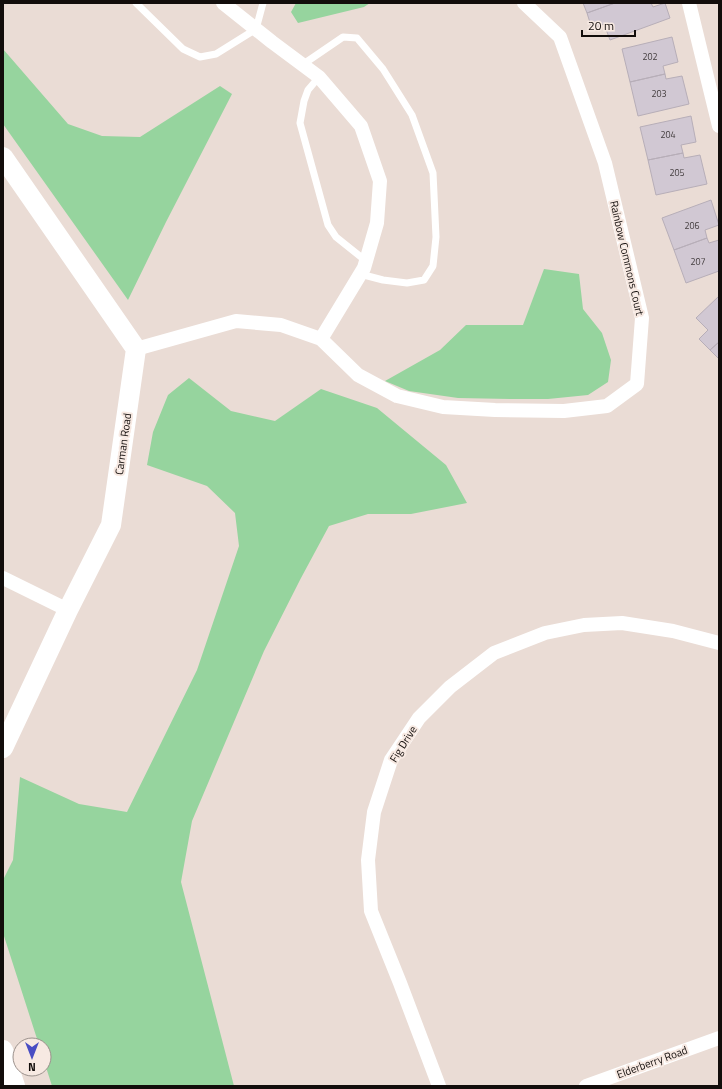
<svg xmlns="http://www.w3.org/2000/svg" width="722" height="1089" viewBox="0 0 722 1089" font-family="'Titillium Web',sans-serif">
	<rect width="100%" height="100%" fill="#eadcd5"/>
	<path fill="#96d49e" d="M 296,3 L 370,3 L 364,7 L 298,23 L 291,12 Z
		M 3,49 L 68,124 L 102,136 L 140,137 L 220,86 L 232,94 L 166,222 L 128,300 L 3,124 Z
		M 544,269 L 579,274 L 583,309 L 602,333 L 611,360 L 608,382 L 588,395 L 548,399 L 515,399 L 458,398 L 409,391 L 385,381 L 440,350 L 466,325 L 523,325 Z
		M 189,378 L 231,411 L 275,421 L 321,389 L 377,408 L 446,465 L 467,503 L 411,514 L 368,514 L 329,526 L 301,578 L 264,651 L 192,821 L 181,882 L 234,1086 L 52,1086 L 44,1061 L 44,1045 L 39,1045 L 3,933 L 3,880 L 13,860 L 20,777 L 79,804 L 127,812 L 197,670 L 239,546 L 235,513 L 207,486 L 147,465 L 153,432 L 168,395 Z"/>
	<path fill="#d1c8d3" stroke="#b7aeb8" d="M 583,3 L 615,3 L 587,13 Z
		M 615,3 L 651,3 L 653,7 L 665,3 L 670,18 L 610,40 L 604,24 L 592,29 L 587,13 Z
		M 672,37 L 678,62 L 663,66 L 665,74 L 630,82 L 622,49 Z
		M 665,74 L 666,79 L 682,76 L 689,104 L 638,116 L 630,82 Z
		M 691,116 L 696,142 L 681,145 L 683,153 L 648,160 L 640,127 Z
		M 683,153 L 684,158 L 700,155 L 707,184 L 656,195 L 648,160 Z
		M 711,200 L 719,225 L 705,230 L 707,238 L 674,250 L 662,218 Z
		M 707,238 L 709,243 L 719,240 L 719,271 L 686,283 L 674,250 Z
		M 719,296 L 719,342 L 710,350 L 699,339 L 708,330 L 696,318 Z
		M 719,342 L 719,359 L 710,350 Z"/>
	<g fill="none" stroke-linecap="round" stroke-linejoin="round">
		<path stroke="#fff" stroke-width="7" d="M 136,3 L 183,49 L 200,57 L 216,54 L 256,29 L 263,3
			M 302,65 L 343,37 L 357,38 L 383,69 L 412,115 L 433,173 L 436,237 L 433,266 L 424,280 L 407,283 L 383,280 L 360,274
			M 319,77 L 308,90 L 304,101 L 300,123 L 328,225 L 336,237 L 366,261"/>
		<path stroke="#fff" stroke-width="14" d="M 689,3 L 719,126
			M 321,339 L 358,375 L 397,396 L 443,407 L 495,410 L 564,411 L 607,406 L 637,384 L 642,318 L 605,163 L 560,37 L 524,3
			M 136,349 L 236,321 L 281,325 L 321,339 L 364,268 L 377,223 L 380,181 L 361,126 L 319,77 L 272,42 L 223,3
			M 3,578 L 68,610
			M 439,1086 L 400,983 L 371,911 L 368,860 L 374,812 L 391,760 L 419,718 L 450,687 L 494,653 L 545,633 L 584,625 L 622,623 L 673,631 L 719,643
			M 586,1086 L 719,1038"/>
		<path stroke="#fff" stroke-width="20" d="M 3,157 L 136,349 L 111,525 L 68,610 L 3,748
			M 3,1050 L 15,1086"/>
	</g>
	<g text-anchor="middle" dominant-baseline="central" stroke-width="4" stroke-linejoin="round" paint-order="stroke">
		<g font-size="9" fill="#423c3d">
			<text x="650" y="56">202</text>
			<text x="659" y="93">203</text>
			<text x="668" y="134">204</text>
			<text x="677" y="172">205</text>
			<text x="692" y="225">206</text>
			<text x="698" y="261">207</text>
		</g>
		<g font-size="11" fill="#120d0b" stroke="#f7e9e2">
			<text transform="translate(627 258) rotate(77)">Rainbow Commons Court</text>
			<text transform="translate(123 444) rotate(-82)">Carman Road</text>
			<text transform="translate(403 744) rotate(-58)">Fig Drive</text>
			<text transform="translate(652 1062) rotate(-20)">Elderberry Road</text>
		</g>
	</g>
	<rect width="722" height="1089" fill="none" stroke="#120d0b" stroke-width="8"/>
	<g transform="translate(32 1057) rotate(180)"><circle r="19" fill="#f7e9e2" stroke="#9b918c"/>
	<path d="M0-3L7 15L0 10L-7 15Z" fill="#494dc3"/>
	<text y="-6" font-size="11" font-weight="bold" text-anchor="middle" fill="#120d0b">N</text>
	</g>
	<path d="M582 30v6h53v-6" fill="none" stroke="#120d0b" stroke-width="2"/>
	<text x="588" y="30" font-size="12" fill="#120d0b" stroke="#f7e9e2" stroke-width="3" paint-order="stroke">20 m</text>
</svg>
